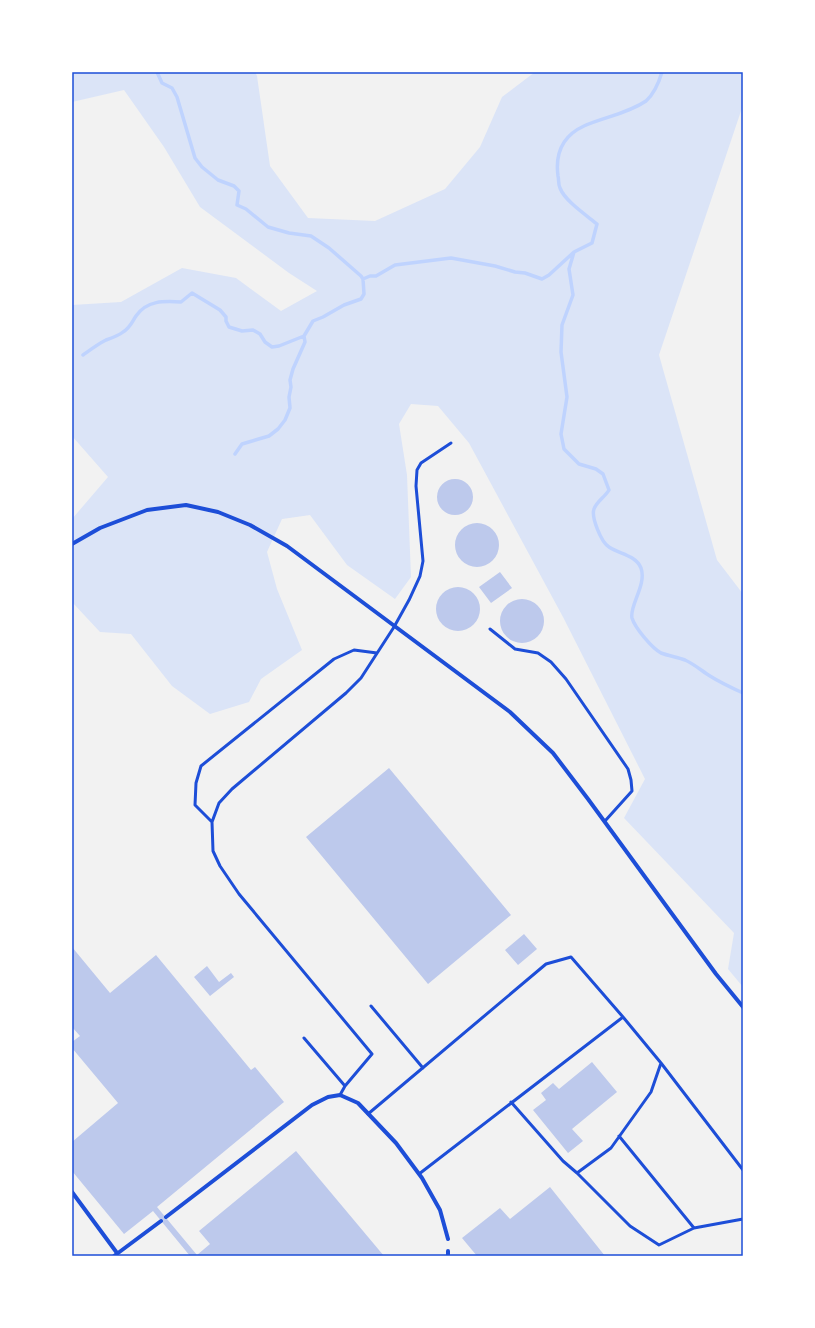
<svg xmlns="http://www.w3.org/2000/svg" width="815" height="1328" viewBox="0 0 815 1328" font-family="Ubuntu,sans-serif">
	<rect width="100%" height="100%" fill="#f2f2f2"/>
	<path fill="#dbe4f7" d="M 72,72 L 255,72 L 257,76 L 270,166 L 308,218 L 375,221 L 445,189 L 480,147 L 502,97 L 535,72 L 743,72 L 743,105 L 659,355 L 717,560 L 743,594 L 743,987 L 728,969 L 734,933 L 624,818 L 645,779 L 563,617 L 469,443 L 438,406 L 411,404 L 399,424 L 407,475 L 411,577 L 395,599 L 347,565 L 310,515 L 282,519 L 267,552 L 277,589 L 302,650 L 261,679 L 249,702 L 210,714 L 172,686 L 131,634 L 100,632 L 72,602 L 72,519 L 108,477 L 72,436 L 72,305 L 121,302 L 182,268 L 236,278 L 281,311 L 317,291 L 289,273 L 200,207 L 164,147 L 124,90 L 72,102 Z"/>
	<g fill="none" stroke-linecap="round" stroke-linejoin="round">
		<path stroke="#bfd3fe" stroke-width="3.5" d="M 157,72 L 162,83 L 172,88 L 177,97 L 195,158 L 202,167 L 218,180 L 234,186 L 239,191 L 237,205 L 246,209 L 268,227 L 289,233 L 311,236 L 329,248 L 361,276 L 363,279 L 364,294 L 361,299 L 344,305 L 323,317 L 313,321 L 304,336 L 305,342 L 293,369 L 290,380 L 291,387 L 289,397 L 290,408 L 285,420 L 278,429 L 269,436 L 242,444 L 235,454
			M 574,252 L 569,269 L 573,295 L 562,325 L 561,352 L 567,397 L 561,434 L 564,449 L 579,464 L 596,469 L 603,474 L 609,490 C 605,497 597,501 594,509 C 591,517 601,542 609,547 C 619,554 636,555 641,568 C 647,585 629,606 632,618 C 635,628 652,648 661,653 C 669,656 677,657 685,660 C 694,664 702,671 710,676 C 721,683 732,688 743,693
			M 363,279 L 370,276 L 376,276 L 395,265 L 451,258 L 495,266 L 515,272 L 525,273 L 542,279 L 549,275 L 574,252 L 592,243 L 597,224 C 586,215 565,201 560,188 C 558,184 559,179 558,176 C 555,153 562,136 584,126 C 604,117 627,114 646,101 C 654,94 659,82 662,72
			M 83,355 C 90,350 98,344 106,340 C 112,338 118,336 123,332 C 130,328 132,322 136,316 C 147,300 164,301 181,302 L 192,293 L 220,310 L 226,317 L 226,321 L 229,327 L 242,331 L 253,330 L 260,334 L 265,342 L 272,347 L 279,346 L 304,336"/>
	</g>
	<path fill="#bdc9ec" d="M437 497a18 18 0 1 1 36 0a18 18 0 1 1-36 0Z
		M455 545a22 22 0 1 1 44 0a22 22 0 1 1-44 0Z
		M 500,572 L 512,588 L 491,603 L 479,587 Z
		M436 609a22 22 0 1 1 44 0a22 22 0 1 1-44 0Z
		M500 621a22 22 0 1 1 44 0a22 22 0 1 1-44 0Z
		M 389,768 L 511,915 L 428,984 L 306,837 Z
		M 524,934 L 537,949 L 518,965 L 505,950 Z
		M 72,947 L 110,993 L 156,955 L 251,1070 L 255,1067 L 284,1102 L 157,1207 L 197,1255 L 210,1244 L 199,1231 L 296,1151 L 384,1256 L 190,1256 L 153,1211 L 124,1234 L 72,1171 L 72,1142 L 118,1103 L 72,1048 L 72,1042 L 80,1036 L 72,1027 Z
		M 207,966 L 219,982 L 231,973 L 234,977 L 210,996 L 194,977 Z
		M 592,1062 L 617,1092 L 572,1129 L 583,1141 L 568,1153 L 533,1110 L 546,1100 L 541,1093 L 553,1083 L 559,1089 Z
		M 550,1187 L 605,1256 L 477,1256 L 462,1238 L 500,1208 L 510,1219 Z"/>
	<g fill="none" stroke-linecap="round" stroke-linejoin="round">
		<path stroke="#1d4ed8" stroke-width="3" d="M 490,629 L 515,649 L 538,653 L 551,662 L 566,679 L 628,769 L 631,780 L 632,791 L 605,821
			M 212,822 L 195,805 L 196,783 L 201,766 L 334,659 L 354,650 L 377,653
			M 371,1006 L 423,1068
			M 304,1038 L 345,1086
			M 661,1063 L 743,1170
			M 340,1095 L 345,1086 L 372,1054 L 239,894 L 220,866 L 213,851 L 212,822 L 219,803 L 232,789 L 346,693 L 361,678 L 394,627 L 409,600 L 420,576 L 423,561 L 416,486 L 417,470 L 421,463 L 451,443
			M 511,1102 L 563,1161 L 577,1173 L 611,1148 L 651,1092 L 661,1063 L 623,1017
			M 368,1114 L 546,964 L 571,957 L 623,1017 L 419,1174
			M 577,1173 L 630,1226 L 659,1245 L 694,1228 L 619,1136
			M 694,1228 L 743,1219"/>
		<path stroke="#1d4ed8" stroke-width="4" d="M 72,544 L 100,528 L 147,510 L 186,505 L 218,512 L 250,525 L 287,546 L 510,712 L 553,753 L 588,799 L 716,974 L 743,1007
			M 72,1192 L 117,1253
			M 166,1217 L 312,1105 L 328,1097 L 340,1095 L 358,1103 L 396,1143 L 422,1178 L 440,1210 L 448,1239
			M 448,1251 L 448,1256
			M 114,1256 L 161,1221"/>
	</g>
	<rect width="815" height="1328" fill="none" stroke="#ffffff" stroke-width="146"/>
	<rect x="73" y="73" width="669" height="1182" fill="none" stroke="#1d4ed8" stroke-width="1.5"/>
</svg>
